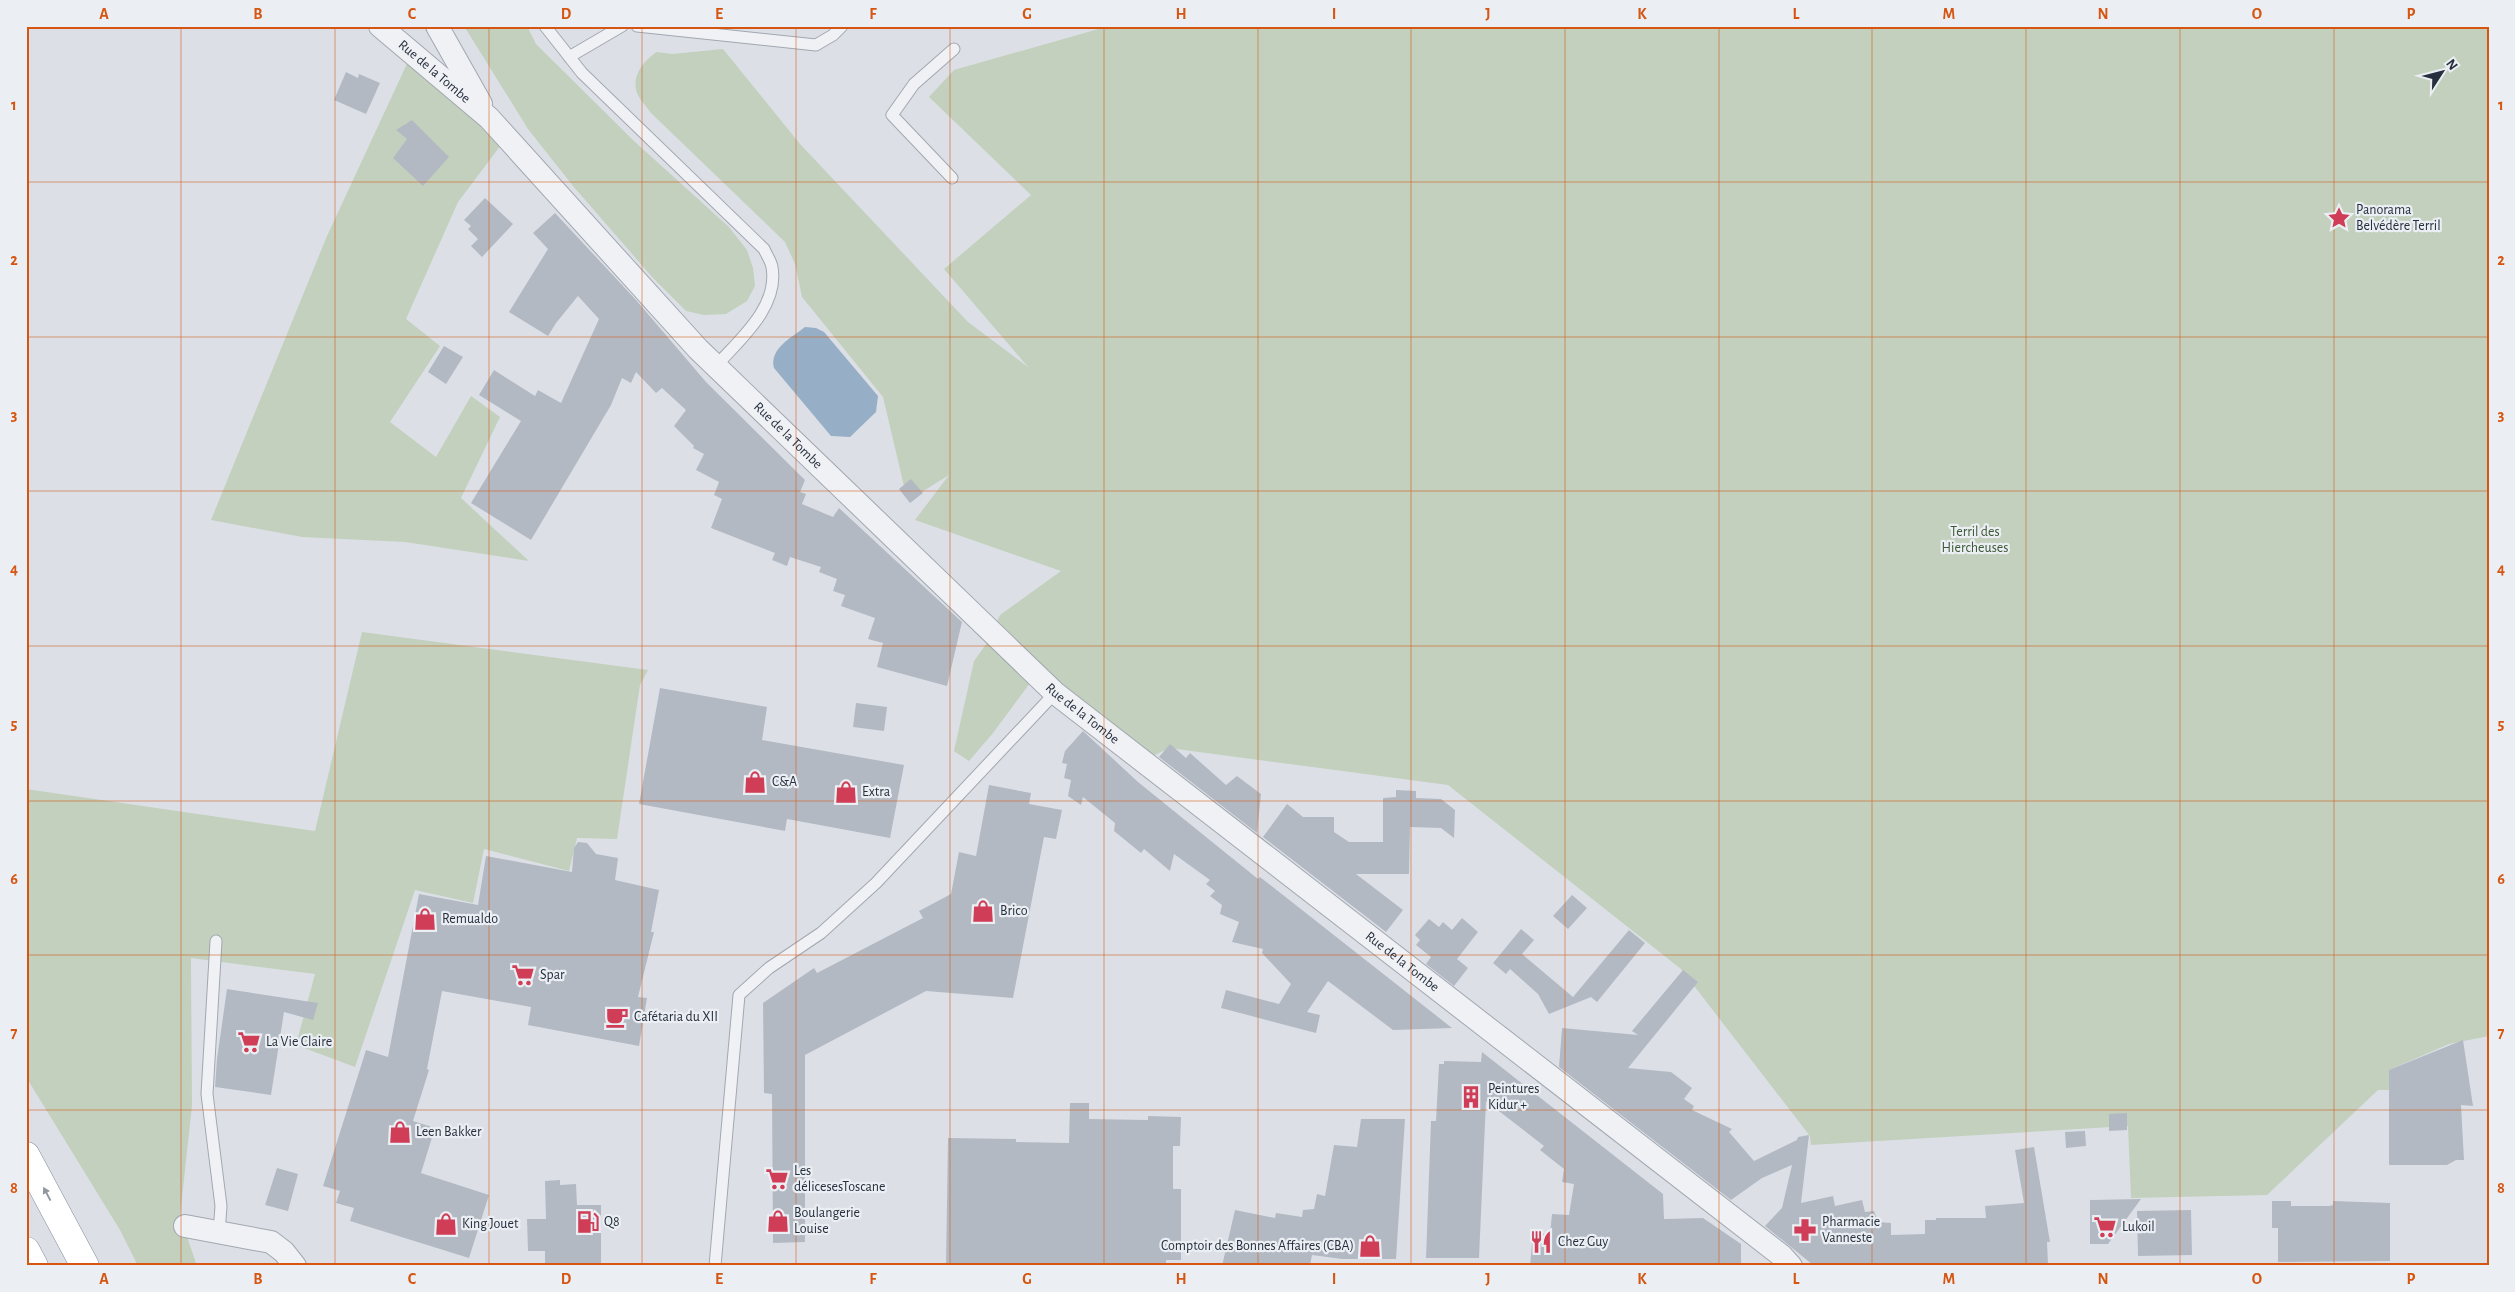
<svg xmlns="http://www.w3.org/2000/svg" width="2515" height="1292" viewBox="0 0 2515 1292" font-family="'Alegreya Sans',sans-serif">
	<rect width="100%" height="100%" fill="#dce0e6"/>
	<path fill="#c2d0bd" d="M 464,26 L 527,26 L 536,44 L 634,141 L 729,227 L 747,250 L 753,268 L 755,286 L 747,301 L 726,314 L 704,315 L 686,311 L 653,278 L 573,186 L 528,129 Z
		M 1109,26 L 2489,26 L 2489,1036 L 2449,1044 L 2389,1070 L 2389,1090 L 2378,1090 L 2267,1195 L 2131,1198 L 2128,1126 L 1811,1145 L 1810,1136 L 1681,969 L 1448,785 L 1169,748 L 1143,761 L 992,632 L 1000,615 L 1061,571 L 915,520 L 949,475 L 917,495 L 904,486 L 883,397 L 802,297 L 795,264 L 785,242 L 651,113 C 647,107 639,99 637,93 C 631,76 644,60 657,52 L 672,54 L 723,49 L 800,144 L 968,322 L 1028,367 L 944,269 L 1031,195 L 929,97 L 954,70 Z
		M 412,53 L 507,137 L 458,202 L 406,319 L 440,346 L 390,422 L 436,457 L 471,396 L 500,417 L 461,498 L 529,561 L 405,542 L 302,537 L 211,520 L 327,236 Z
		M 362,632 L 648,670 L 640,685 L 617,839 L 577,838 L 569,871 L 484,849 L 473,903 L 415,890 L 355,1067 L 296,1045 L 315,974 L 191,958 L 192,1106 L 180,1216 L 197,1266 L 138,1266 L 120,1230 L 26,1077 L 26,789 L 315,831 Z
		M 987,643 L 1030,683 L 993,733 L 969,761 L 954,751 L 974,661 Z"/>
	<path fill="#96afc7" d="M 805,327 L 816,328 L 824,332 L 878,396 L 876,412 L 850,437 L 831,436 L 774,368 C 769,349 791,338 805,327 Z"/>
	<path fill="#b3b9c3" d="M 346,72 L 358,78 L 359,74 L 380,83 L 366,114 L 334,100 Z
		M 412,120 L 449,157 L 423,186 L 393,158 L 407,139 L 396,130 Z
		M 485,198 L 513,224 L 482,257 L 471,246 L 478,239 L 468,229 L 471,226 L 464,220 Z
		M 555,213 L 636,300 L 706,382 L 805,480 L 800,492 L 806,494 L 802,504 L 833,517 L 839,508 L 962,622 L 947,686 L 877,667 L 883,643 L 868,639 L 875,618 L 841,606 L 845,595 L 833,591 L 837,579 L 819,572 L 821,567 L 790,557 L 787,566 L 772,560 L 775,553 L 711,528 L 722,499 L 714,495 L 719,482 L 696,470 L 704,454 L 693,448 L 694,446 L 674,426 L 686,410 L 662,388 L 656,393 L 636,372 L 631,383 L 622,378 L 611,405 L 531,540 L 471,503 L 521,421 L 479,395 L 494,370 L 535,396 L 538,390 L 561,403 L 599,319 L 578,296 L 556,323 L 548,336 L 509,312 L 548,249 L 533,233 Z
		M 444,346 L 463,357 L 446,384 L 428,372 Z
		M 911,479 L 923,493 L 910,503 L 899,489 Z
		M 660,688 L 767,707 L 762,740 L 904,765 L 890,838 L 787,819 L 785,831 L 639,804 Z
		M 856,703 L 887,707 L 884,731 L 853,727 Z
		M 1083,731 L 1138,782 L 1258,879 L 1260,877 L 1452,1028 L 1393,1030 L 1328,981 L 1307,1012 L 1320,1015 L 1316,1033 L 1221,1008 L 1226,990 L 1279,1004 L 1291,984 L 1262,953 L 1263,949 L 1232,942 L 1239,922 L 1220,914 L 1222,905 L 1210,896 L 1215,891 L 1206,884 L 1210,880 L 1174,854 L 1170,871 L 1144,849 L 1141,853 L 1114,831 L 1115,823 L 1083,797 L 1081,805 L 1068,796 L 1071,780 L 1064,778 L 1067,764 L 1062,763 L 1065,751 Z
		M 1170,744 L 1186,758 L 1190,753 L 1226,785 L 1237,776 L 1261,794 L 1257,833 L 1159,757 Z
		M 989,785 L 1031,793 L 1029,804 L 1062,810 L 1056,839 L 1044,837 L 1013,998 L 926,991 L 805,1055 L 805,1242 L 773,1243 L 772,1094 L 764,1093 L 763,1003 L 814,968 L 817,973 L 923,918 L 919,911 L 951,894 L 959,852 L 976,856 Z
		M 1396,790 L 1416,791 L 1416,798 L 1441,799 L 1455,810 L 1454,838 L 1441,828 L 1410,827 L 1409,874 L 1356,874 L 1403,910 L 1386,932 L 1263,837 L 1287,804 L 1303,817 L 1334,817 L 1334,832 L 1349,842 L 1383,842 L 1383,798 L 1396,797 Z
		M 578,842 L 587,843 L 596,854 L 618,858 L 615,880 L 659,890 L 651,932 L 654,932 L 638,997 L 647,998 L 639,1046 L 528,1025 L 531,1007 L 442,991 L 427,1069 L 429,1070 L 413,1121 L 435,1128 L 421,1173 L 489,1195 L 469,1258 L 350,1221 L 354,1208 L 336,1203 L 340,1191 L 323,1186 L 366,1050 L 388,1057 L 419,894 L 478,905 L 486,856 L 572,872 L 574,848 Z
		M 1572,895 L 1587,908 L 1568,929 L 1553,916 Z
		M 1462,918 L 1478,932 L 1457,959 L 1468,968 L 1454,986 L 1426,964 L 1431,957 L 1416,945 L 1420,940 L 1415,935 L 1429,919 L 1439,927 L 1443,922 L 1452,930 Z
		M 1521,929 L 1534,940 L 1522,954 L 1573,997 L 1629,930 L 1645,943 L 1597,1002 L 1591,997 L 1549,1014 L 1538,994 L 1510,969 L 1506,974 L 1493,963 Z
		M 1683,970 L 1698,982 L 1628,1068 L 1671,1072 L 1692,1088 L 1684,1099 L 1694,1106 L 1692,1110 L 1732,1129 L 1729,1132 L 1754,1161 L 1797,1140 L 1798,1137 L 1809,1135 L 1801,1203 L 1833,1196 L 1835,1206 L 1862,1200 L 1865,1212 L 1874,1211 L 1878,1222 L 1891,1223 L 1891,1235 L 1925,1234 L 1925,1220 L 1936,1220 L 1936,1218 L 1986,1218 L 1985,1206 L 2024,1203 L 2015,1150 L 2034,1147 L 2050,1242 L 2047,1242 L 2048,1264 L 1813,1265 L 1765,1226 L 1782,1208 L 1792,1165 L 1762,1178 L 1731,1200 L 1559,1067 L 1562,1028 L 1638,1035 L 1632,1031 Z
		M 227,989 L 318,1003 L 313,1020 L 284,1012 L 271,1095 L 215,1087 L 217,1059 Z
		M 2463,1040 L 2473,1106 L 2461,1105 L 2464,1160 L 2456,1160 L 2447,1165 L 2389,1165 L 2389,1070 Z
		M 1482,1052 L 1663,1194 L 1664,1219 L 1703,1218 L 1741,1244 L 1741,1265 L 1530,1266 L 1533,1233 L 1550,1234 L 1552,1214 L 1569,1215 L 1574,1184 L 1562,1182 L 1564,1169 L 1540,1150 L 1544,1146 L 1486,1101 L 1479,1258 L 1426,1258 L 1431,1121 L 1436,1121 L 1439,1064 L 1444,1064 L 1444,1061 L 1481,1062 Z
		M 1070,1103 L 1089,1103 L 1089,1119 L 1148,1120 L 1148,1116 L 1181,1117 L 1180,1146 L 1173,1146 L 1173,1189 L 1181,1189 L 1181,1260 L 1166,1260 L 1166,1266 L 946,1266 L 948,1138 L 1016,1139 L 1016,1142 L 1069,1143 Z
		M 2127,1113 L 2127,1130 L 2109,1131 L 2109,1114 Z
		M 1361,1119 L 1405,1119 L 1396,1259 L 1342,1259 L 1312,1255 L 1310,1266 L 1222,1266 L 1235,1210 L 1275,1218 L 1276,1213 L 1302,1217 L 1303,1210 L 1314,1209 L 1317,1194 L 1325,1196 L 1334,1145 L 1357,1147 Z
		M 2085,1131 L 2086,1146 L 2066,1148 L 2065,1132 Z
		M 277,1168 L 298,1174 L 288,1211 L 265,1205 Z
		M 560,1180 L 560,1185 L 576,1184 L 577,1205 L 601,1205 L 601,1266 L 545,1266 L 545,1251 L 528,1251 L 527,1219 L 546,1219 L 545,1181 Z
		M 2141,1199 L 2108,1244 L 2090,1244 L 2090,1200 Z
		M 2272,1201 L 2291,1201 L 2291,1206 L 2329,1206 L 2333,1205 L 2333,1201 L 2390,1203 L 2390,1261 L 2278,1262 L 2278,1228 L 2272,1228 Z
		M 2191,1210 L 2192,1255 L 2138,1256 L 2137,1211 Z"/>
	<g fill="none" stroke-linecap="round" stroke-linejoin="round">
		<defs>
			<path id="lane" d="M 545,26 L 582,73 L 764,249 C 766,254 771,261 772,267 C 779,307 740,339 716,366
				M 637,26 L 816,45 L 833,35 L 842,26
				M 569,57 L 622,26
				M 952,178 L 892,115 L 914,84 L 954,49
				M 216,941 L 207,1094 L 221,1206 L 219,1233
				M 715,1266 L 739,995 L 769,968 L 821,933 L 876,883 L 1055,693"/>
			<g id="street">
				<path id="s1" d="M 380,26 L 489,118 L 698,349 L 1055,693 L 1782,1256 L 1791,1266"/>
				<path d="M 437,26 L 481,104"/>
				<path d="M 185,1226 L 271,1242 L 284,1252 L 295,1266"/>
			</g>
			<path id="highway" d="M 26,1156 L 85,1266
				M 26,1251 L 34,1266"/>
		</defs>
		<use href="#lane" stroke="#a2a7b0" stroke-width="13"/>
		<use href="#street" stroke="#a2a7b0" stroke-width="24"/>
		<use href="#highway" stroke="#838e9d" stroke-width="29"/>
		<use href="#lane" stroke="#eff1f5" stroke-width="11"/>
		<use href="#street" stroke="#eff1f5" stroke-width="22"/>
		<use href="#highway" stroke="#fff" stroke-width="28"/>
	</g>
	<defs><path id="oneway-solid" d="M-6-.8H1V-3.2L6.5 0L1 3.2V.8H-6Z" transform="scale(1.25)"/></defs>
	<use fill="#92979e" href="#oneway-solid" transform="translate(47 1194) rotate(-118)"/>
	<path fill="none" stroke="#d55511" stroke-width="1" stroke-opacity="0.55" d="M 181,26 L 181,1266M 335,26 L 335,1266M 489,26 L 489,1266M 642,26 L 642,1266M 796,26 L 796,1266M 950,26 L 950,1266M 1104,26 L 1104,1266M 1258,26 L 1258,1266M 1411,26 L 1411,1266M 1565,26 L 1565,1266M 1719,26 L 1719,1266M 1872,26 L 1872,1266M 2026,26 L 2026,1266M 2180,26 L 2180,1266M 2334,26 L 2334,1266M 26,182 L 2489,182M 26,337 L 2489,337M 26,491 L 2489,491M 26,646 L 2489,646M 26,801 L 2489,801M 26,955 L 2489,955M 26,1110 L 2489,1110"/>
	<defs>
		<symbol id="sight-bare" viewBox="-9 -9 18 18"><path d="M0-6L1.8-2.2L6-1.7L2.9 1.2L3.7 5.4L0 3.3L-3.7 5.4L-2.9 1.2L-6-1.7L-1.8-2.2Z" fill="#cf3d56" stroke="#ebeff4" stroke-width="2.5" paint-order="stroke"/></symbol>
		<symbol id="shop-bare" viewBox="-9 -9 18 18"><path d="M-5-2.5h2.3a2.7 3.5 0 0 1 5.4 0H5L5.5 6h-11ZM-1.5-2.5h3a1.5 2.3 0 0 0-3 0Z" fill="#cf3d56" stroke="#ebeff4" stroke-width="2.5" paint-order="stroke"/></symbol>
		<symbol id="supermarket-bare" viewBox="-9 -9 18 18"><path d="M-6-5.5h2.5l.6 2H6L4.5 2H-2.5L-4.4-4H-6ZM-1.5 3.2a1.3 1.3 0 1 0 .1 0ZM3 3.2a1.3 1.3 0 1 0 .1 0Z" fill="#cf3d56" stroke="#ebeff4" stroke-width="2.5" paint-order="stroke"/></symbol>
		<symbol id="cafe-bare" viewBox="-9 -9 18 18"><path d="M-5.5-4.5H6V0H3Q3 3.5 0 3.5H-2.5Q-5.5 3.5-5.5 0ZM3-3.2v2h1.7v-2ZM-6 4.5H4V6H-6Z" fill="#cf3d56" stroke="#ebeff4" stroke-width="2.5" paint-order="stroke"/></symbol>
		<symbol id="building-bare" viewBox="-9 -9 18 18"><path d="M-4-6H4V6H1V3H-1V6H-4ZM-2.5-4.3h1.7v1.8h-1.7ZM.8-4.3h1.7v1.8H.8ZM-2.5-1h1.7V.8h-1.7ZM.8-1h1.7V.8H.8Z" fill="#cf3d56" stroke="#ebeff4" stroke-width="2.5" paint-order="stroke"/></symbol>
		<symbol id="fuel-bare" viewBox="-9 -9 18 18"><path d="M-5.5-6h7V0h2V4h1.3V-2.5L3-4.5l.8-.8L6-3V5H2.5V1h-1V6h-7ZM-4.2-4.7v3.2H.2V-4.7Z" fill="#cf3d56" stroke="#ebeff4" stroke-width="2.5" paint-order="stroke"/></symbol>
		<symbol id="pharmacy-bare" viewBox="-9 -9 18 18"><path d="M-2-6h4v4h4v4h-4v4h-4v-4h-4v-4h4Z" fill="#cf3d56" stroke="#ebeff4" stroke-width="2.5" paint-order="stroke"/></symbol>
		<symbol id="restaurant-bare" viewBox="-9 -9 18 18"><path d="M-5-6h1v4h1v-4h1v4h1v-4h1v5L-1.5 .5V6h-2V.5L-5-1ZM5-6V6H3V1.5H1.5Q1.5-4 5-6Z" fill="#cf3d56" stroke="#ebeff4" stroke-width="2.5" paint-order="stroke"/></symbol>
	</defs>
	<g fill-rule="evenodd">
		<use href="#sight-bare" x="2323" y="202" width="32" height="32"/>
		<use href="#shop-bare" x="739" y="766" width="32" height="32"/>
		<use href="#shop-bare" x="830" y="776" width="32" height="32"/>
		<use href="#shop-bare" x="967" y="895" width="32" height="32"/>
		<use href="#shop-bare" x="409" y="903" width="32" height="32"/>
		<use href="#supermarket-bare" x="507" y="959" width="32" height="32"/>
		<use href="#cafe-bare" x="601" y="1001" width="32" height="32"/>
		<use href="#supermarket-bare" x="233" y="1026" width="32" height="32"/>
		<use href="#building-bare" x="1455" y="1081" width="32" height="32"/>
		<use href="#shop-bare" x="384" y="1116" width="32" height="32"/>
		<use href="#supermarket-bare" x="761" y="1163" width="32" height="32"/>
		<use href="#shop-bare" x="762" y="1205" width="32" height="32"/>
		<use href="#fuel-bare" x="572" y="1206" width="32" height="32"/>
		<use href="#shop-bare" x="430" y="1208" width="32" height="32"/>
		<use href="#supermarket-bare" x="2089" y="1211" width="32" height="32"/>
		<use href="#pharmacy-bare" x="1789" y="1214" width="32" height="32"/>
		<use href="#restaurant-bare" x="1525" y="1226" width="32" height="32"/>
		<use href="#shop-bare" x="1354" y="1230" width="32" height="32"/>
	</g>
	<g text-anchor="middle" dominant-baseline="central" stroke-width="4.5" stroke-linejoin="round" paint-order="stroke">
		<g font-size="14" fill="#262f3d" stroke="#ebeff4">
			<text stroke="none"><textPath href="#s1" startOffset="71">Rue de la Tombe</textPath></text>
			<text stroke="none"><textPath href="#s1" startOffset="579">Rue de la Tombe</textPath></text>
			<text stroke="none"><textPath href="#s1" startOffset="984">Rue de la Tombe</textPath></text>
			<text stroke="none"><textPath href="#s1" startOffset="1389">Rue de la Tombe</textPath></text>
		</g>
		<g font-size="14" fill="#262f3d" stroke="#ebeff4" text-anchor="start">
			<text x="2356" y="210">Panorama<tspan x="2356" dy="16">Belvédère Terril</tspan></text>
			<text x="772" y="782">C&amp;A</text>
			<text x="862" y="792">Extra</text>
			<text x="1000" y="911">Brico</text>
			<text x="442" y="919">Remualdo</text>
			<text x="540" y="975">Spar</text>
			<text x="634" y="1017">Cafétaria du XII</text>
			<text x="266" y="1042">La Vie Claire</text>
			<text x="1488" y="1089">Peintures<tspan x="1488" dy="16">Kidur +</tspan></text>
			<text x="416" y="1132">Leen Bakker</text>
			<text x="794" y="1171">Les<tspan x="794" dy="16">délicesesToscane</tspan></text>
			<text x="794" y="1213">Boulangerie<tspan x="794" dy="16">Louise</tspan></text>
			<text x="604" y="1222">Q8</text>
			<text x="1822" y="1222">Pharmacie<tspan x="1822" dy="16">Vanneste</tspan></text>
			<text x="462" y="1224">King Jouet</text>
			<text x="2122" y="1227">Lukoil</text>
			<text x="1558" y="1242">Chez Guy</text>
			<text x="1354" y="1246" text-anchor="end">Comptoir des Bonnes Affaires (CBA)</text>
		</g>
		<g font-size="14" fill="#3b5833" stroke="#ebeff4">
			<text x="1975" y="532">Terril des<tspan x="1975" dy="16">Hiercheuses</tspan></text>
		</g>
	</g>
	<rect width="2515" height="1292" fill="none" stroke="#ebeff4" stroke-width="55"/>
	<g transform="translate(2442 72) rotate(54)" stroke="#ebeff4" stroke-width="4" paint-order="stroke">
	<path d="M0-4L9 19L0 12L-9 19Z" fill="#262f3d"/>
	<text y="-8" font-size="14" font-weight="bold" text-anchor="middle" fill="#262f3d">N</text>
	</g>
	<rect x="28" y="28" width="2460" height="1236" fill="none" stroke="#d55511" stroke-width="2"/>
	<g font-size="16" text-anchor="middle" font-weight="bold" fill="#d55511">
		<text x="104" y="19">A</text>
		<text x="258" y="19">B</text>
		<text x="412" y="19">C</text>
		<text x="566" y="19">D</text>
		<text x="719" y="19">E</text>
		<text x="873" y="19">F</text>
		<text x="1027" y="19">G</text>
		<text x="1181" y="19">H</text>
		<text x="1334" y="19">I</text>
		<text x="1488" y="19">J</text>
		<text x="1642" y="19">K</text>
		<text x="1796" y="19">L</text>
		<text x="1949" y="19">M</text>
		<text x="2103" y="19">N</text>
		<text x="2257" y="19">O</text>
		<text x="2411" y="19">P</text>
		<text x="14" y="110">1</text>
		<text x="2501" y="110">1</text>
		<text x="14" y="265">2</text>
		<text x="2501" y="265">2</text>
		<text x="14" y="420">3</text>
		<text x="2501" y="420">3</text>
		<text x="14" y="574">4</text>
		<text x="2501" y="574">4</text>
		<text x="14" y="729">5</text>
		<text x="2501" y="729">5</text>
		<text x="14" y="884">6</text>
		<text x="2501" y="884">6</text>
		<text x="14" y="1038">7</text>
		<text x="2501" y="1038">7</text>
		<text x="14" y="1193">8</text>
		<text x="2501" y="1193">8</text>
		<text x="104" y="1284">A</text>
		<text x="258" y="1284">B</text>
		<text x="412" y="1284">C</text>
		<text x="566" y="1284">D</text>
		<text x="719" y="1284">E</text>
		<text x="873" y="1284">F</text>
		<text x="1027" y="1284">G</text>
		<text x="1181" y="1284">H</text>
		<text x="1334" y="1284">I</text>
		<text x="1488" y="1284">J</text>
		<text x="1642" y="1284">K</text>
		<text x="1796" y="1284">L</text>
		<text x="1949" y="1284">M</text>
		<text x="2103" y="1284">N</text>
		<text x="2257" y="1284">O</text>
		<text x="2411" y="1284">P</text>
	</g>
</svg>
